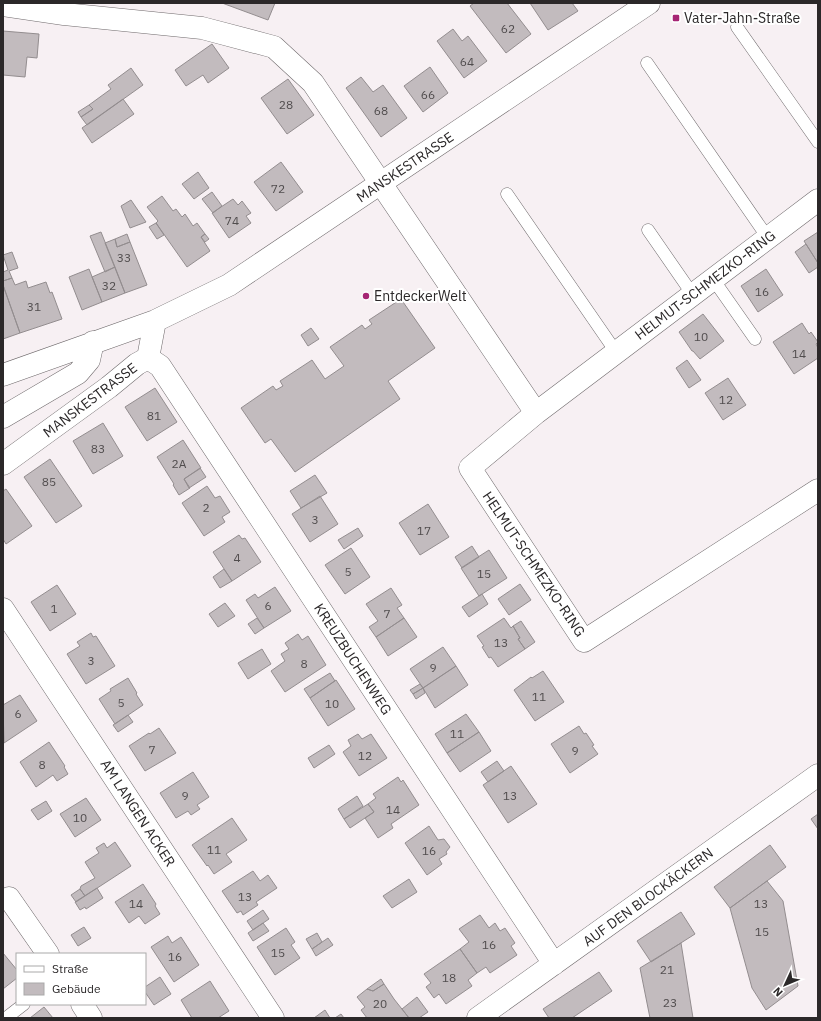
<svg xmlns="http://www.w3.org/2000/svg" width="821" height="1021" viewBox="0 0 821 1021" font-family="'IBM Plex Sans',sans-serif">
	<rect width="100%" height="100%" fill="#f7f0f3"/>
	<path fill="#c2bbbe" stroke="#938d8f" d="M 222,3 L 275,3 L 268,20 Z
		M 474,3 L 507,3 L 531,34 L 506,53 L 470,6 Z
		M 530,3 L 572,3 L 578,11 L 548,30 Z
		M 453,29 L 462,41 L 468,36 L 487,61 L 464,78 L 437,41 Z
		M 3,31 L 39,34 L 37,58 L 27,57 L 25,77 L 3,75 Z
		M 212,44 L 229,68 L 208,83 L 203,75 L 186,86 L 175,70 Z
		M 430,67 L 448,93 L 423,112 L 404,86 Z
		M 131,68 L 143,85 L 87,125 L 81,117 L 93,109 L 89,105 L 111,89 L 108,85 Z
		M 361,77 L 373,92 L 383,85 L 407,118 L 381,137 L 346,88 Z
		M 288,79 L 314,115 L 287,134 L 261,98 Z
		M 123,99 L 134,114 L 92,143 L 82,128 Z
		M 89,105 L 93,109 L 81,117 L 78,112 Z
		M 281,162 L 303,192 L 276,211 L 254,182 Z
		M 198,172 L 209,188 L 194,199 L 182,184 Z
		M 212,192 L 222,206 L 213,213 L 202,199 Z
		M 162,196 L 173,211 L 176,209 L 182,217 L 185,214 L 193,226 L 197,223 L 205,234 L 201,237 L 210,251 L 187,267 L 156,223 L 158,221 L 147,207 Z
		M 233,199 L 238,205 L 242,201 L 251,213 L 246,216 L 251,223 L 229,238 L 212,213 Z
		M 131,200 L 146,222 L 130,228 L 121,206 Z
		M 156,223 L 164,235 L 157,239 L 149,227 Z
		M 101,232 L 115,267 L 105,272 L 90,236 Z
		M 818,232 L 818,263 L 804,241 Z
		M 127,234 L 130,242 L 117,247 L 115,239 Z
		M 205,234 L 209,239 L 205,242 L 201,237 Z
		M 115,239 L 117,247 L 130,242 L 147,285 L 125,293 L 105,243 Z
		M 806,244 L 818,263 L 818,267 L 809,273 L 795,252 Z
		M 12,252 L 18,268 L 9,271 L 12,278 L 3,281 L 3,272 L 8,270 L 3,255 Z
		M 115,267 L 125,293 L 102,302 L 92,277 Z
		M 89,269 L 102,302 L 82,310 L 69,277 Z
		M 766,269 L 783,295 L 758,312 L 741,286 Z
		M 12,278 L 15,285 L 26,281 L 28,288 L 46,282 L 50,293 L 52,292 L 62,319 L 20,333 L 3,285 L 3,281 Z
		M 3,285 L 20,333 L 3,339 Z
		M 401,299 L 435,348 L 388,381 L 400,399 L 295,472 L 271,439 L 265,443 L 241,408 L 273,386 L 276,390 L 283,386 L 280,381 L 312,360 L 325,379 L 344,366 L 330,347 L 362,325 L 365,329 L 372,324 L 369,320 Z
		M 703,314 L 724,341 L 700,359 L 693,351 L 692,351 L 679,332 Z
		M 802,323 L 809,334 L 811,332 L 818,342 L 816,344 L 818,348 L 818,358 L 794,374 L 773,342 Z
		M 311,328 L 319,339 L 308,346 L 301,335 Z
		M 687,360 L 701,380 L 689,388 L 676,368 Z
		M 728,378 L 746,405 L 723,420 L 705,393 Z
		M 155,388 L 177,422 L 147,441 L 125,407 Z
		M 103,423 L 123,456 L 93,474 L 73,441 Z
		M 183,440 L 201,468 L 184,479 L 190,488 L 179,495 L 173,485 L 174,484 L 157,457 Z
		M 50,459 L 82,506 L 56,523 L 24,477 Z
		M 200,468 L 206,477 L 189,488 L 184,479 Z
		M 315,475 L 327,493 L 301,508 L 290,491 Z
		M 207,486 L 215,498 L 220,496 L 230,512 L 222,517 L 225,522 L 204,536 L 182,503 Z
		M 6,489 L 32,526 L 6,544 L 3,539 L 3,491 Z
		M 320,496 L 338,524 L 310,542 L 292,514 Z
		M 428,504 L 449,537 L 420,555 L 399,523 Z
		M 358,528 L 363,536 L 344,549 L 338,540 Z
		M 239,535 L 242,539 L 245,538 L 261,562 L 232,581 L 213,552 Z
		M 472,546 L 479,557 L 462,568 L 455,557 Z
		M 351,548 L 370,577 L 345,594 L 325,565 Z
		M 489,550 L 507,578 L 479,596 L 461,568 Z
		M 224,569 L 232,581 L 220,588 L 213,577 Z
		M 520,584 L 531,600 L 509,615 L 498,599 Z
		M 57,585 L 76,614 L 50,631 L 31,602 Z
		M 275,587 L 291,611 L 264,628 L 246,600 L 255,594 L 258,598 Z
		M 391,588 L 402,605 L 397,608 L 404,618 L 376,637 L 369,627 L 378,621 L 366,604 Z
		M 482,594 L 488,604 L 469,617 L 462,607 Z
		M 225,603 L 235,616 L 218,627 L 209,614 Z
		M 257,618 L 264,628 L 255,634 L 248,624 Z
		M 404,618 L 417,637 L 388,656 L 376,637 Z
		M 504,618 L 511,628 L 513,626 L 520,638 L 518,639 L 525,649 L 498,667 L 491,657 L 489,658 L 482,647 L 484,646 L 477,636 Z
		M 521,621 L 535,642 L 525,649 L 518,639 L 520,638 L 513,626 Z
		M 91,633 L 93,637 L 96,636 L 115,666 L 86,684 L 67,654 L 80,646 L 77,642 Z
		M 298,634 L 302,640 L 308,636 L 326,665 L 285,692 L 271,671 L 285,661 L 281,654 L 289,649 L 285,643 Z
		M 443,647 L 456,666 L 423,688 L 410,669 Z
		M 262,649 L 271,664 L 248,679 L 238,663 Z
		M 456,666 L 468,685 L 435,708 L 423,688 Z
		M 543,671 L 564,702 L 535,721 L 514,690 L 531,677 L 532,678 Z
		M 330,673 L 335,681 L 310,698 L 304,689 Z
		M 128,678 L 137,693 L 136,694 L 143,705 L 115,724 L 99,699 L 111,691 L 110,689 Z
		M 336,680 L 355,709 L 328,726 L 310,698 Z
		M 420,684 L 423,688 L 413,694 L 410,690 Z
		M 423,688 L 425,693 L 416,699 L 413,694 Z
		M 20,695 L 37,721 L 4,743 L 3,705 Z
		M 466,714 L 479,732 L 447,753 L 435,734 Z
		M 128,715 L 133,722 L 118,732 L 113,725 Z
		M 579,726 L 584,734 L 586,733 L 594,745 L 592,746 L 598,754 L 570,773 L 551,744 Z
		M 159,728 L 176,753 L 145,771 L 129,746 L 149,733 L 150,734 Z
		M 479,732 L 491,751 L 460,772 L 447,753 Z
		M 358,734 L 362,739 L 371,734 L 387,758 L 359,776 L 343,752 L 351,746 L 348,740 Z
		M 49,742 L 65,766 L 64,767 L 68,774 L 57,781 L 53,775 L 36,787 L 20,762 Z
		M 329,745 L 335,754 L 314,768 L 308,758 Z
		M 497,761 L 504,771 L 488,782 L 481,772 Z
		M 511,766 L 537,804 L 508,823 L 483,785 Z
		M 193,772 L 209,797 L 197,805 L 200,809 L 191,815 L 188,811 L 176,818 L 160,793 Z
		M 398,777 L 401,782 L 403,780 L 419,805 L 391,824 L 393,828 L 378,838 L 365,818 L 374,812 L 368,804 L 376,798 L 373,794 Z
		M 357,796 L 363,806 L 344,819 L 338,809 Z
		M 86,798 L 101,820 L 75,837 L 60,814 Z
		M 46,801 L 52,811 L 38,820 L 31,810 Z
		M 368,804 L 374,812 L 350,828 L 344,819 Z
		M 818,814 L 818,829 L 811,819 Z
		M 232,818 L 247,840 L 226,854 L 232,862 L 214,874 L 208,865 L 207,866 L 192,845 Z
		M 429,826 L 438,840 L 444,839 L 450,847 L 446,852 L 447,854 L 439,859 L 442,864 L 427,875 L 405,843 Z
		M 115,842 L 131,866 L 85,896 L 80,889 L 81,886 L 95,878 L 85,862 L 99,853 L 96,848 L 104,843 L 107,848 Z
		M 770,845 L 786,867 L 730,908 L 714,887 Z
		M 253,871 L 260,881 L 268,875 L 277,888 L 256,902 L 258,905 L 243,915 L 241,911 L 237,913 L 222,891 Z
		M 409,879 L 417,892 L 392,908 L 383,896 Z
		M 767,881 L 783,901 L 798,986 L 766,1010 L 752,988 L 730,908 Z
		M 143,884 L 156,904 L 155,906 L 160,914 L 145,924 L 139,916 L 129,923 L 115,902 Z
		M 97,888 L 103,898 L 86,909 L 85,907 L 80,910 L 75,902 Z
		M 80,889 L 85,896 L 76,902 L 71,895 Z
		M 263,910 L 269,919 L 253,930 L 247,921 Z
		M 681,912 L 695,934 L 651,962 L 637,941 Z
		M 480,915 L 489,928 L 495,923 L 500,931 L 505,928 L 515,943 L 511,946 L 517,955 L 490,973 L 486,967 L 477,973 L 460,949 L 469,942 L 459,929 Z
		M 263,923 L 269,931 L 253,941 L 248,933 Z
		M 84,927 L 91,938 L 78,946 L 71,935 Z
		M 286,928 L 295,942 L 291,945 L 300,958 L 275,975 L 257,947 Z
		M 317,933 L 322,942 L 312,949 L 306,939 Z
		M 168,936 L 172,943 L 181,937 L 199,965 L 174,982 L 151,947 Z
		M 328,938 L 333,945 L 316,956 L 312,949 Z
		M 681,943 L 693,1018 L 650,1018 L 640,968 Z
		M 460,949 L 477,973 L 468,980 L 472,986 L 446,1004 L 439,994 L 434,998 L 426,987 L 431,983 L 424,974 Z
		M 3,953 L 17,970 L 17,978 L 3,989 Z
		M 599,972 L 612,991 L 572,1018 L 549,1018 L 543,1009 Z
		M 160,977 L 171,994 L 154,1005 L 145,992 L 145,987 Z
		M 381,979 L 384,984 L 373,991 L 367,989 Z
		M 210,981 L 229,1011 L 218,1018 L 192,1018 L 181,1000 Z
		M 384,984 L 394,999 L 409,1018 L 367,1018 L 361,1010 L 365,1007 L 357,997 L 367,989 L 373,991 Z
		M 417,997 L 428,1012 L 419,1018 L 409,1018 L 402,1009 Z
		M 44,1007 L 53,1018 L 30,1018 Z
		M 325,1010 L 330,1018 L 314,1018 Z
		M 341,1014 L 344,1018 L 335,1018 Z"/>
	<g fill="none" stroke-linecap="round" stroke-linejoin="round">
		<defs>
			<path id="lane" d="M 737,27 L 818,142
				M 647,63 L 768,238
				M 507,194 L 616,352
				M 648,230 L 693,295
				M 713,279 L 755,339
				M 6,1018 L 24,1004"/>
			<path id="street" d="M 3,5 L 64,14 L 202,28 L 274,47 L 313,83 L 536,413
				M 818,200 L 536,413 L 470,468 L 584,641 L 818,490
				M 148,358 L 160,366 L 554,964
				M 3,375 L 155,321 L 229,285 L 649,3
				M 3,417 L 78,373 L 89,360 L 93,342
				M 3,464 L 109,387 L 137,364 L 148,358 L 155,321
				M 3,609 L 273,1018
				M 9,898 L 48,954
				M 82,1004 L 91,1018
				M 478,1018 L 818,775"/>
		</defs>
		<use href="#lane" stroke="#6f6a6c" stroke-width="13"/>
		<use href="#street" stroke="#6f6a6c" stroke-width="23"/>
		<use href="#lane" stroke="#fff" stroke-width="12"/>
		<use href="#street" stroke="#fff" stroke-width="22"/>
	</g>
	<g fill="#a62574" stroke="#fff" stroke-width="1.5">
		<rect x="672" y="14" width="8" height="8" rx="2"/>
		<circle cx="366" cy="296" r="4"/>
	</g>
	<g text-anchor="middle" dominant-baseline="central" stroke-width="4" stroke-linejoin="round" paint-order="stroke">
		<g font-size="12" fill="#514d4e">
			<text x="508" y="28">62</text>
			<text x="467" y="61">64</text>
			<text x="428" y="94">66</text>
			<text x="286" y="104">28</text>
			<text x="381" y="110">68</text>
			<text x="278" y="188">72</text>
			<text x="232" y="220">74</text>
			<text x="124" y="257">33</text>
			<text x="109" y="285">32</text>
			<text x="762" y="291">16</text>
			<text x="34" y="306">31</text>
			<text x="701" y="336">10</text>
			<text x="799" y="353">14</text>
			<text x="726" y="399">12</text>
			<text x="154" y="415">81</text>
			<text x="98" y="448">83</text>
			<text x="179" y="463">2A</text>
			<text x="49" y="481">85</text>
			<text x="206" y="507">2</text>
			<text x="315" y="519">3</text>
			<text x="424" y="530">17</text>
			<text x="237" y="557">4</text>
			<text x="348" y="571">5</text>
			<text x="484" y="573">15</text>
			<text x="268" y="605">6</text>
			<text x="54" y="608">1</text>
			<text x="387" y="613">7</text>
			<text x="501" y="642">13</text>
			<text x="91" y="660">3</text>
			<text x="304" y="663">8</text>
			<text x="433" y="667">9</text>
			<text x="539" y="696">11</text>
			<text x="121" y="702">5</text>
			<text x="332" y="703">10</text>
			<text x="18" y="713">6</text>
			<text x="457" y="733">11</text>
			<text x="152" y="749">7</text>
			<text x="575" y="750">9</text>
			<text x="365" y="755">12</text>
			<text x="42" y="764">8</text>
			<text x="185" y="795">9</text>
			<text x="510" y="795">13</text>
			<text x="393" y="809">14</text>
			<text x="80" y="817">10</text>
			<text x="214" y="849">11</text>
			<text x="429" y="850">16</text>
			<text x="245" y="896">13</text>
			<text x="136" y="903">14</text>
			<text x="761" y="903">13</text>
			<text x="762" y="931">15</text>
			<text x="489" y="944">16</text>
			<text x="278" y="952">15</text>
			<text x="175" y="956">16</text>
			<text x="667" y="969">21</text>
			<text x="449" y="977">18</text>
			<text x="670" y="1002">23</text>
			<text x="380" y="1003">20</text>
		</g>
		<g font-size="14" fill="#2b2829" stroke="#fff" text-anchor="start">
			<text x="684" y="18">Vater-Jahn-Straße</text>
			<text x="374" y="296">EntdeckerWelt</text>
		</g>
		<g font-size="14" fill="#2b2829" stroke="#fff">
			<text transform="translate(405 167) rotate(-34)">MANSKESTRASSE</text>
			<text transform="translate(705 285) rotate(-37)">HELMUT-SCHMEZKO-RING</text>
			<text transform="translate(90 400) rotate(-37)">MANSKESTRASSE</text>
			<text transform="translate(534 564) rotate(56)">HELMUT-SCHMEZKO-RING</text>
			<text transform="translate(353 659) rotate(57)">KREUZBUCHENWEG</text>
			<text transform="translate(138 813) rotate(57)">AM LANGEN ACKER</text>
			<text transform="translate(648 897) rotate(-36)">AUF DEN BLOCKÄCKERN</text>
		</g>
	</g>
	<rect width="821" height="1021" fill="none" stroke="#2b2829" stroke-width="8"/>
	<rect x="16" y="953" width="130" height="52" fill="#ffffff" stroke="#aaa9a9"/>
	<rect x="24" y="966" width="20" height="6" fill="#ffffff" stroke="#aaa9a9"/>
	<text x="52" y="973" font-size="12" fill="#2b2829">Straße</text>
	<rect x="24" y="983" width="20" height="12" fill="#c2bbbe" stroke="#aaa9a9"/>
	<text x="52" y="993" font-size="12" fill="#2b2829">Gebäude</text>
	<g transform="translate(785 985) rotate(226)" stroke="#ffffff" stroke-width="3" paint-order="stroke">
	<path d="M0-3L7 15L0 10L-7 15Z" fill="#2b2829"/>
	<text y="-6" font-size="11" font-weight="bold" text-anchor="middle" fill="#2b2829">N</text>
	</g>
</svg>
